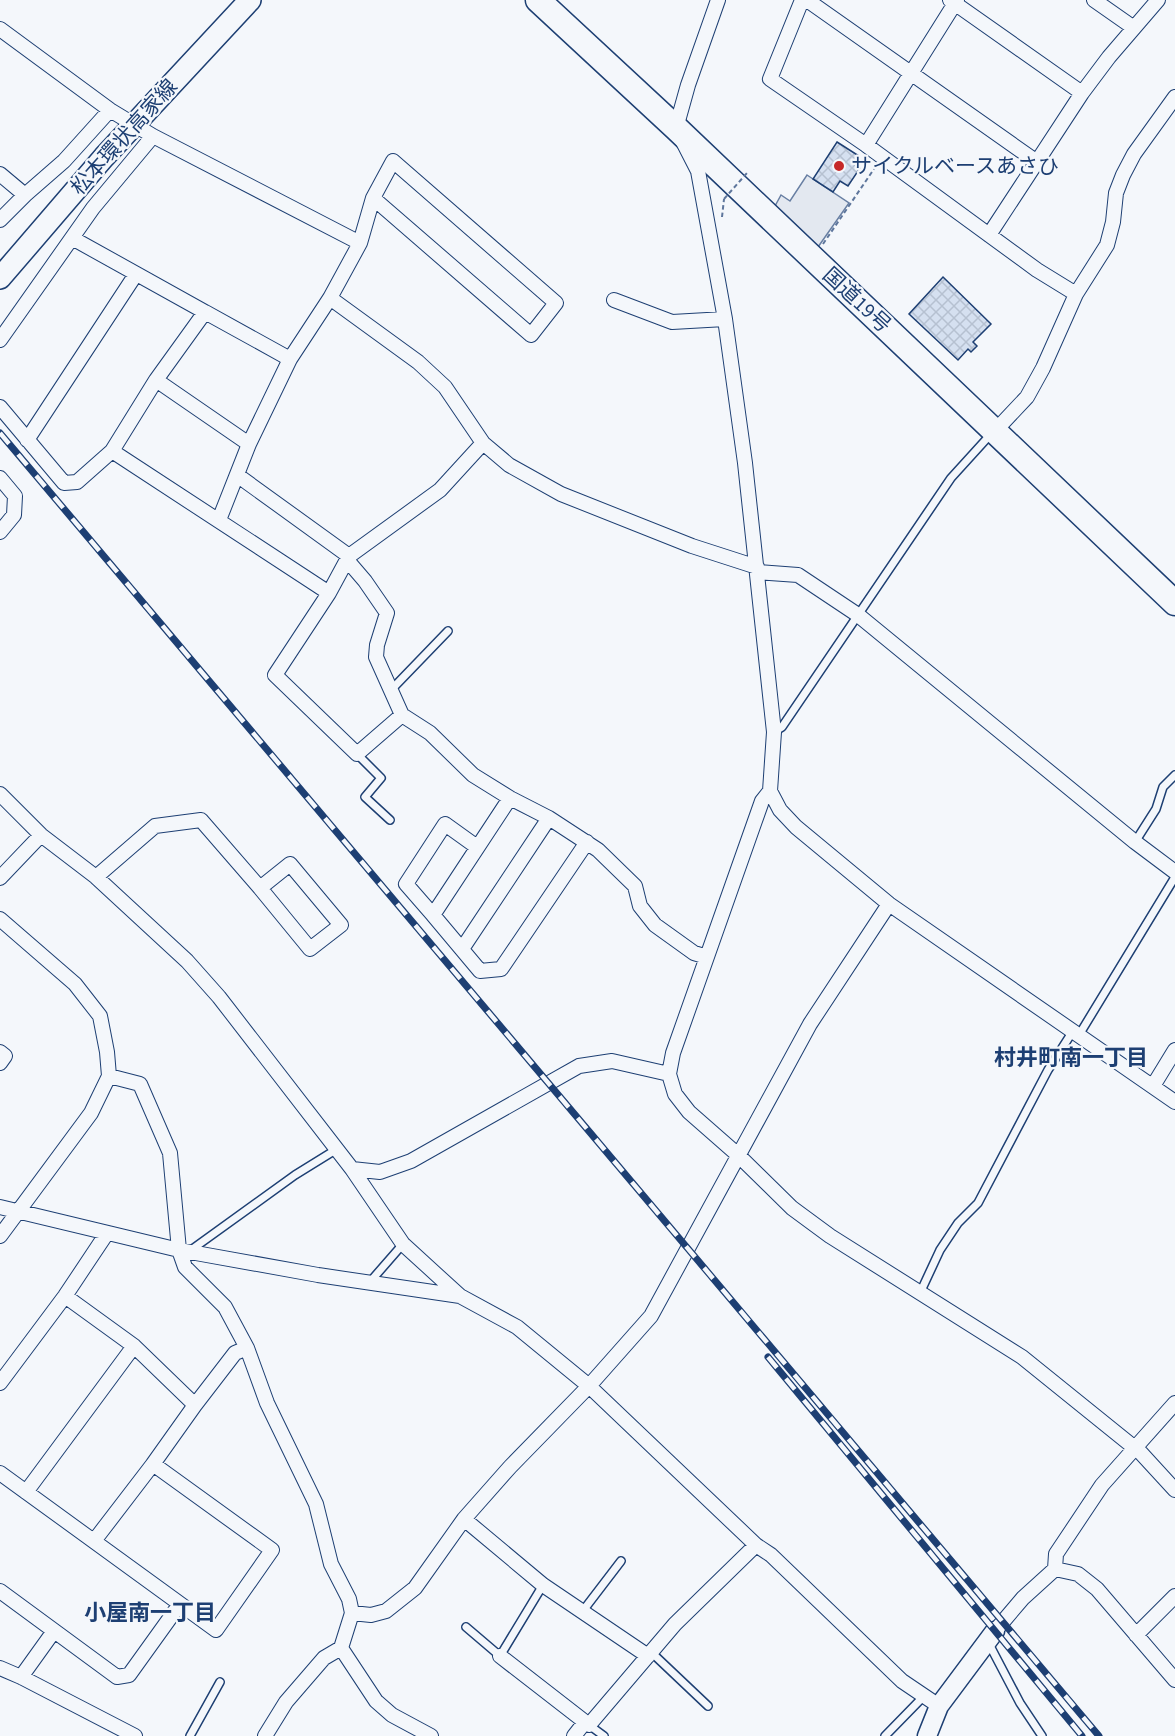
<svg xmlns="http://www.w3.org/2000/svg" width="1175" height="1736" viewBox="0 0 1175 1736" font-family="'Source Sans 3','Noto Sans JP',sans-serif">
	<defs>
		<pattern id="building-cross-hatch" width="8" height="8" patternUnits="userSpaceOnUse" patternTransform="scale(1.5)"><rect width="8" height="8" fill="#d5e0f0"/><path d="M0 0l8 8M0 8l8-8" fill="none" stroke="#b6c1d1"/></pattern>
	</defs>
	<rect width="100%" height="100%" fill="#f4f7fb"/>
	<path fill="#e3e8f0" stroke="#687fa3" stroke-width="1.5" d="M 807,175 L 849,203 L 818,247 L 775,206 L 781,195 L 790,201 Z"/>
	<path fill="url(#building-cross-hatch)" stroke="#1d3f73" stroke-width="1.5" d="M 837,142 L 859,156 L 854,164 L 860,168 L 848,186 L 840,181 L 833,192 L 813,179 Z
		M 943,277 L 991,324 L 973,342 L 977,346 L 971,352 L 968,349 L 958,360 L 909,314 Z"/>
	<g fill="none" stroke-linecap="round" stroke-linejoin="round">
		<defs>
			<path id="lane" d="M 392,689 L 448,631
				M 774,732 L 782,727 L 951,478 L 991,434
				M 357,754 L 381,778 L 365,797 L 390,820
				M 1135,842 L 1156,809 L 1163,787 L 1175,775
				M 1079,1035 L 1175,877
				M 191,1250 L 295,1175 L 337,1149
				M 369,1283 L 403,1244
				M 920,1293 L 940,1250 L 958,1223 L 978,1203 L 1048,1070 L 1073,1031
				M 582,1612 L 621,1561
				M 466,1627 L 500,1656 L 543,1585
				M 988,1642 L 1020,1703 L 1042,1736
				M 651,1652 L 708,1706
				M 589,1725 L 604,1736
				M 190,1736 L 220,1682
				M 885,1736 L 924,1696"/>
			<path id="street" d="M 718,0 L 688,85 L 676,128 L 698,171 L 725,319 L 745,463 L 774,732 L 770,791 L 780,810 L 796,827 L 889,904 L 1175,1102
				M 802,0 L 770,79 L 866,145 L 1037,270 L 1076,294
				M 807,0 L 1037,162
				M 950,0 L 1082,93
				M 1094,0 L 1134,28
				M 0,29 L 110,110 L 153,136 L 360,243 L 330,298 L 290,359 L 249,444 L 219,520
				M 866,145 L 957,0
				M 0,174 L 25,195
				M 0,220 L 25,195 L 64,161 L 110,110
				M 989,235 L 1082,93 L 1109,57 L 1158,0
				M 72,238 L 205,312
				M 360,243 L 373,198 L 393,161 L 556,303 L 531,335 L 373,198
				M 330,298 L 418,362 L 445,387 L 483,443 L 509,465 L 561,494 L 692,546 L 757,567
				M 614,300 L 672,322 L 725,319
				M 0,340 L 93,208 L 153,136
				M 0,407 L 64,483 L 77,482 L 112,451 L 329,593 L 349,556 L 440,490 L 483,443
				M 995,431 L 1027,397 L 1043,368 L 1076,294 L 1107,245 L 1113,222 L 1116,193 L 1123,175 L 1134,154 L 1175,97
				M 27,440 L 136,274
				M 249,444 L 156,380 L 205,312 L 290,359
				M 112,451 L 156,380
				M 237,475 L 349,556
				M 0,478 L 15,496 L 14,515 L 0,532
				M 347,560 L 365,581 L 387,613 L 377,645 L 376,657 L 402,715 L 430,733 L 473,775 L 510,798 L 549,818 L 598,850 L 635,886 L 640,906 L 655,925 L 694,953 L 707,957
				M 757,572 L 798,575 L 858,615 L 1135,842 L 1175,872
				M 329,593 L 275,675 L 357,754 L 402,715
				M 770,791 L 762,801 L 673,1053 L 669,1074 L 675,1094 L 689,1112 L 738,1155 L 792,1208 L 830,1236 L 1022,1357 L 1141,1453 L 1175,1490
				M 0,794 L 41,835 L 96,877 L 187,961 L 219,997 L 352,1169 L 403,1244 L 460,1296 L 517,1327 L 589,1386 L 756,1545 L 771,1555 L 902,1681 L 939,1706
				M 510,798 L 433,915 L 480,971 L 501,969 L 587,842
				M 96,877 L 155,826 L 201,820 L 260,888 L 310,949 L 341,925 L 290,864 L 260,888
				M 0,878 L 41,835
				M 433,915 L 406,884 L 445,824 L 477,847
				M 0,919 L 75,984 L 100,1016 L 107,1052 L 109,1076 L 91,1113 L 0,1236
				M 462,949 L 549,818
				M 0,1052 L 5,1056 L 0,1063
				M 109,1076 L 140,1084 L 170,1153 L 179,1250 L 185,1267 L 225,1307 L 247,1348 L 267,1403 L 316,1504 L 331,1564 L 349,1599 L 352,1613 L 341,1648 L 324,1658 L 286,1702 L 265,1736
				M 1153,1086 L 1175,1050
				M 352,1169 L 380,1172 L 411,1161 L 579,1066 L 612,1061 L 669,1074
				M 0,1207 L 179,1250 L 318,1275 L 460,1296
				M 0,1383 L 65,1296 L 107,1233
				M 195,1405 L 235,1353 L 247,1348
				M 0,1473 L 216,1630 L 272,1550 L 153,1464 L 195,1405 L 134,1346 L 65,1296
				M 26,1492 L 134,1346
				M 464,1519 L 543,1585 L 648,1656
				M 94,1541 L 153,1464
				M 1055,1569 L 1056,1554 L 1102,1485 L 1175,1403
				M 0,1591 L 117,1677 L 129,1675 L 180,1604
				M 352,1613 L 371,1615 L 386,1611 L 415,1588 L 464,1519 L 510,1467 L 589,1386 L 651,1316 L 810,1024 L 889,904
				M 995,1631 L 1023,1598 L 1055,1569 L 1078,1574 L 1097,1589 L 1175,1680
				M 1136,1635 L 1175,1596
				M 341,1648 L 376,1701 L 392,1715 L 431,1736
				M 500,1656 L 589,1725 L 675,1624 L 756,1545
				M 0,1668 L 21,1677 L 135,1736
				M 21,1677 L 54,1631
				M 574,1736 L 585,1722"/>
			<path id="secondary" d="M 927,1736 L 939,1706 L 995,1631"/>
			<path id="primary" d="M 0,278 L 104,157 L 250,0"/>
			<path id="highway" d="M 538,0 L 676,128 L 1175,603"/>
		</defs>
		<use href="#lane" stroke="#1d3f73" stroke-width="10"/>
		<use href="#street" stroke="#1d3f73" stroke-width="16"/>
		<use href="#secondary" stroke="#1d3f73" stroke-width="21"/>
		<use href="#primary" stroke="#1d3f73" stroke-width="24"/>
		<use href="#highway" stroke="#1d3f73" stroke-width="27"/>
		<path stroke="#5e769c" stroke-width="2" stroke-dasharray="4.5 3" stroke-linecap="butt" d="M 722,217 L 724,199
			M 823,244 L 874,169"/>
		<use href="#lane" stroke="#f4f7fb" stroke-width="7"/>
		<use href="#street" stroke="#f4f7fb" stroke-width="14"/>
		<use href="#secondary" stroke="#f4f7fb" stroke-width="18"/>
		<use href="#primary" stroke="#f4f7fb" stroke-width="21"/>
		<use href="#highway" stroke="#f4f7fb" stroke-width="24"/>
		<defs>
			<path id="rail" d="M 0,433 L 1099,1736
				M 768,1357 L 1082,1736"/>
		</defs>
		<use href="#rail" stroke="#1d3f73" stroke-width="7"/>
		<use href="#rail" stroke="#f4f7fb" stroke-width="4.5" stroke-dasharray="14" stroke-linecap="butt"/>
		<path stroke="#5e769c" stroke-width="2" stroke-dasharray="4.5 3" stroke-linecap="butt" d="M 724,199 L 747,173"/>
	</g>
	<circle fill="#c62828" stroke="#f4f7fb" stroke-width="2" cx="839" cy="166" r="6"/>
	<g text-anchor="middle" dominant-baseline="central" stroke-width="4.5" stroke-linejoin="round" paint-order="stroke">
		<g font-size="21" fill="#1d3f73" stroke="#f4f7fb">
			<text transform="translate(124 137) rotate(-48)">松本環状高家線</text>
			<text transform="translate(857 300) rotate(43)">国道19号</text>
		</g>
		<g font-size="21" fill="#1d3f73" stroke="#f4f7fb" text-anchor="start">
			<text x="851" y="166">サイクルベースあさひ</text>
		</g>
		<g font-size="22" font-weight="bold" fill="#1d3f73" stroke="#f4f7fb">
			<text x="1071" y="1058">村井町南一丁目</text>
			<text x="150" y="1613">小屋南一丁目</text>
		</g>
	</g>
</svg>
